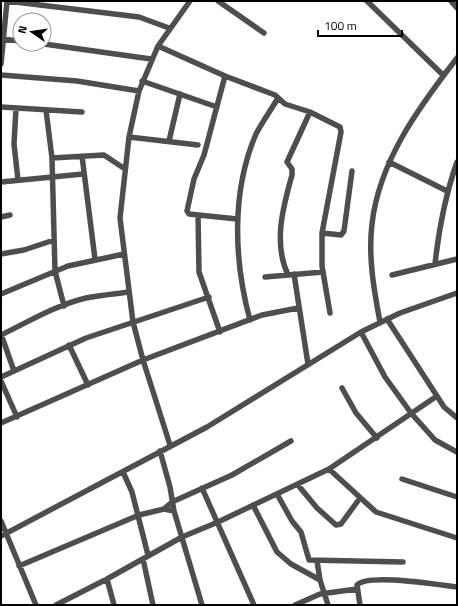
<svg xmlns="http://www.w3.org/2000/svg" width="458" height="606" viewBox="0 0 458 606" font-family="'Titillium Web',sans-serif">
	<rect width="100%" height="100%" fill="#fff"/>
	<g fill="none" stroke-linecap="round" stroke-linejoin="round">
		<path stroke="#4e4e4e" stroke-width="5.5" d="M 7,1 L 139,17 L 169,28
			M 218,1 L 264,33
			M 367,1 L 443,75
			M 451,1 L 457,8
			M 1,39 L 20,41
			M 44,44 L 151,59
			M 158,46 L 225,76 L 275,95 L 285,104 L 310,112 L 340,127 L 341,132 L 322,233 L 322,266 L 330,313
			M 1,64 L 7,1
			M 1,75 L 77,81 L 139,91
			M 225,76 L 204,155 L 194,179 L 187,211 L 189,214 L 237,219
			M 142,81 L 217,107
			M 1,107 L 82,112
			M 16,108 L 14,144 L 18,180
			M 46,110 L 52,158 L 55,271 L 64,306
			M 129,137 L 198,145
			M 169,141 L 180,94
			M 82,156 L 95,259
			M 52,158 L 104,155 L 125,169
			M 389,162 L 447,191
			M 1,182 L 83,174
			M 198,215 L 199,272 L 220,332
			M 1,217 L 10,215
			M 322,233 L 341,235 L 344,231 L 352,171
			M 1,254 L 24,250 L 54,240
			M 435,264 C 439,228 445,196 457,162
			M 294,274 L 308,364
			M 288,275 C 273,243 283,207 292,175 L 292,169 L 287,162 L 310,112
			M 392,275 L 457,259
			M 265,277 L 323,272
			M 1,294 L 68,266 L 124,254
			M 387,319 L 437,396 L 444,407 L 457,418
			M 250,320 C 234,261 231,192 256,134 C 262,122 271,110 278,98
			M 380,322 C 374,290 368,257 372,224 C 379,161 419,107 457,58
			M 361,332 L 385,377 L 411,413 L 435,440 L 457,452
			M 1,334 L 14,371
			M 1,335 C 28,322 56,305 86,298 C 100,295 114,294 129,292
			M 69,345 L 88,385
			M 1,377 L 86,338 L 209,297
			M 1,381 L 17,417
			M 342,388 L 356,413 L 377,438
			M 1,423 L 143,360 L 262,315 L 298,308
			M 170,445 L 143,360 L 133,322 L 120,218 L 129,137 L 139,91 L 158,46 L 190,1
			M 160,451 L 170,487 L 174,511 L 202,605
			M 329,469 L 376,512 L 457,538
			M 123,472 L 132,492 L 148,555
			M 402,479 L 457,497
			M 298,485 L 317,508 L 336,525 L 341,524 L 360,498
			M 202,488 L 254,605
			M 277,494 L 292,521 L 301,532 L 309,560 L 403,562
			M 253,505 L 277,552 L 291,564 L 320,580
			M 164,509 L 172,502 L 232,475 L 291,441
			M 1,521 L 36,605
			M 1,536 L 207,427 L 361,332 L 400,313 L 457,293
			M 143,559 L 153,605
			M 317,561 L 320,580 L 328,605
			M 19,566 L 139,515 L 164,509 L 174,511
			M 107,579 L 114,605
			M 56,605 L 107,579 L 182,537 L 218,522 L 329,469 L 437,396
			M 295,605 L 320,594 L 357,589
			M 360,605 L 357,585 C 368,573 439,585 457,587"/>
	</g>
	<rect width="458" height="606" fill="none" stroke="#000000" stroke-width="4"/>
	<g transform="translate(32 32) rotate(283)"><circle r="19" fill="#ffffff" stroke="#999999"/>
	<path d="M0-3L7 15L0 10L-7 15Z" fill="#000000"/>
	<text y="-6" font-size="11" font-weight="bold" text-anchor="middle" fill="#000000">N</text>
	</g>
	<path d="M318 30v6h84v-6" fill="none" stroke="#000000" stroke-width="2"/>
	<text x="324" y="30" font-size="12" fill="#000000" stroke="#ffffff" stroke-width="3" paint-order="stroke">100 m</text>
</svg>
